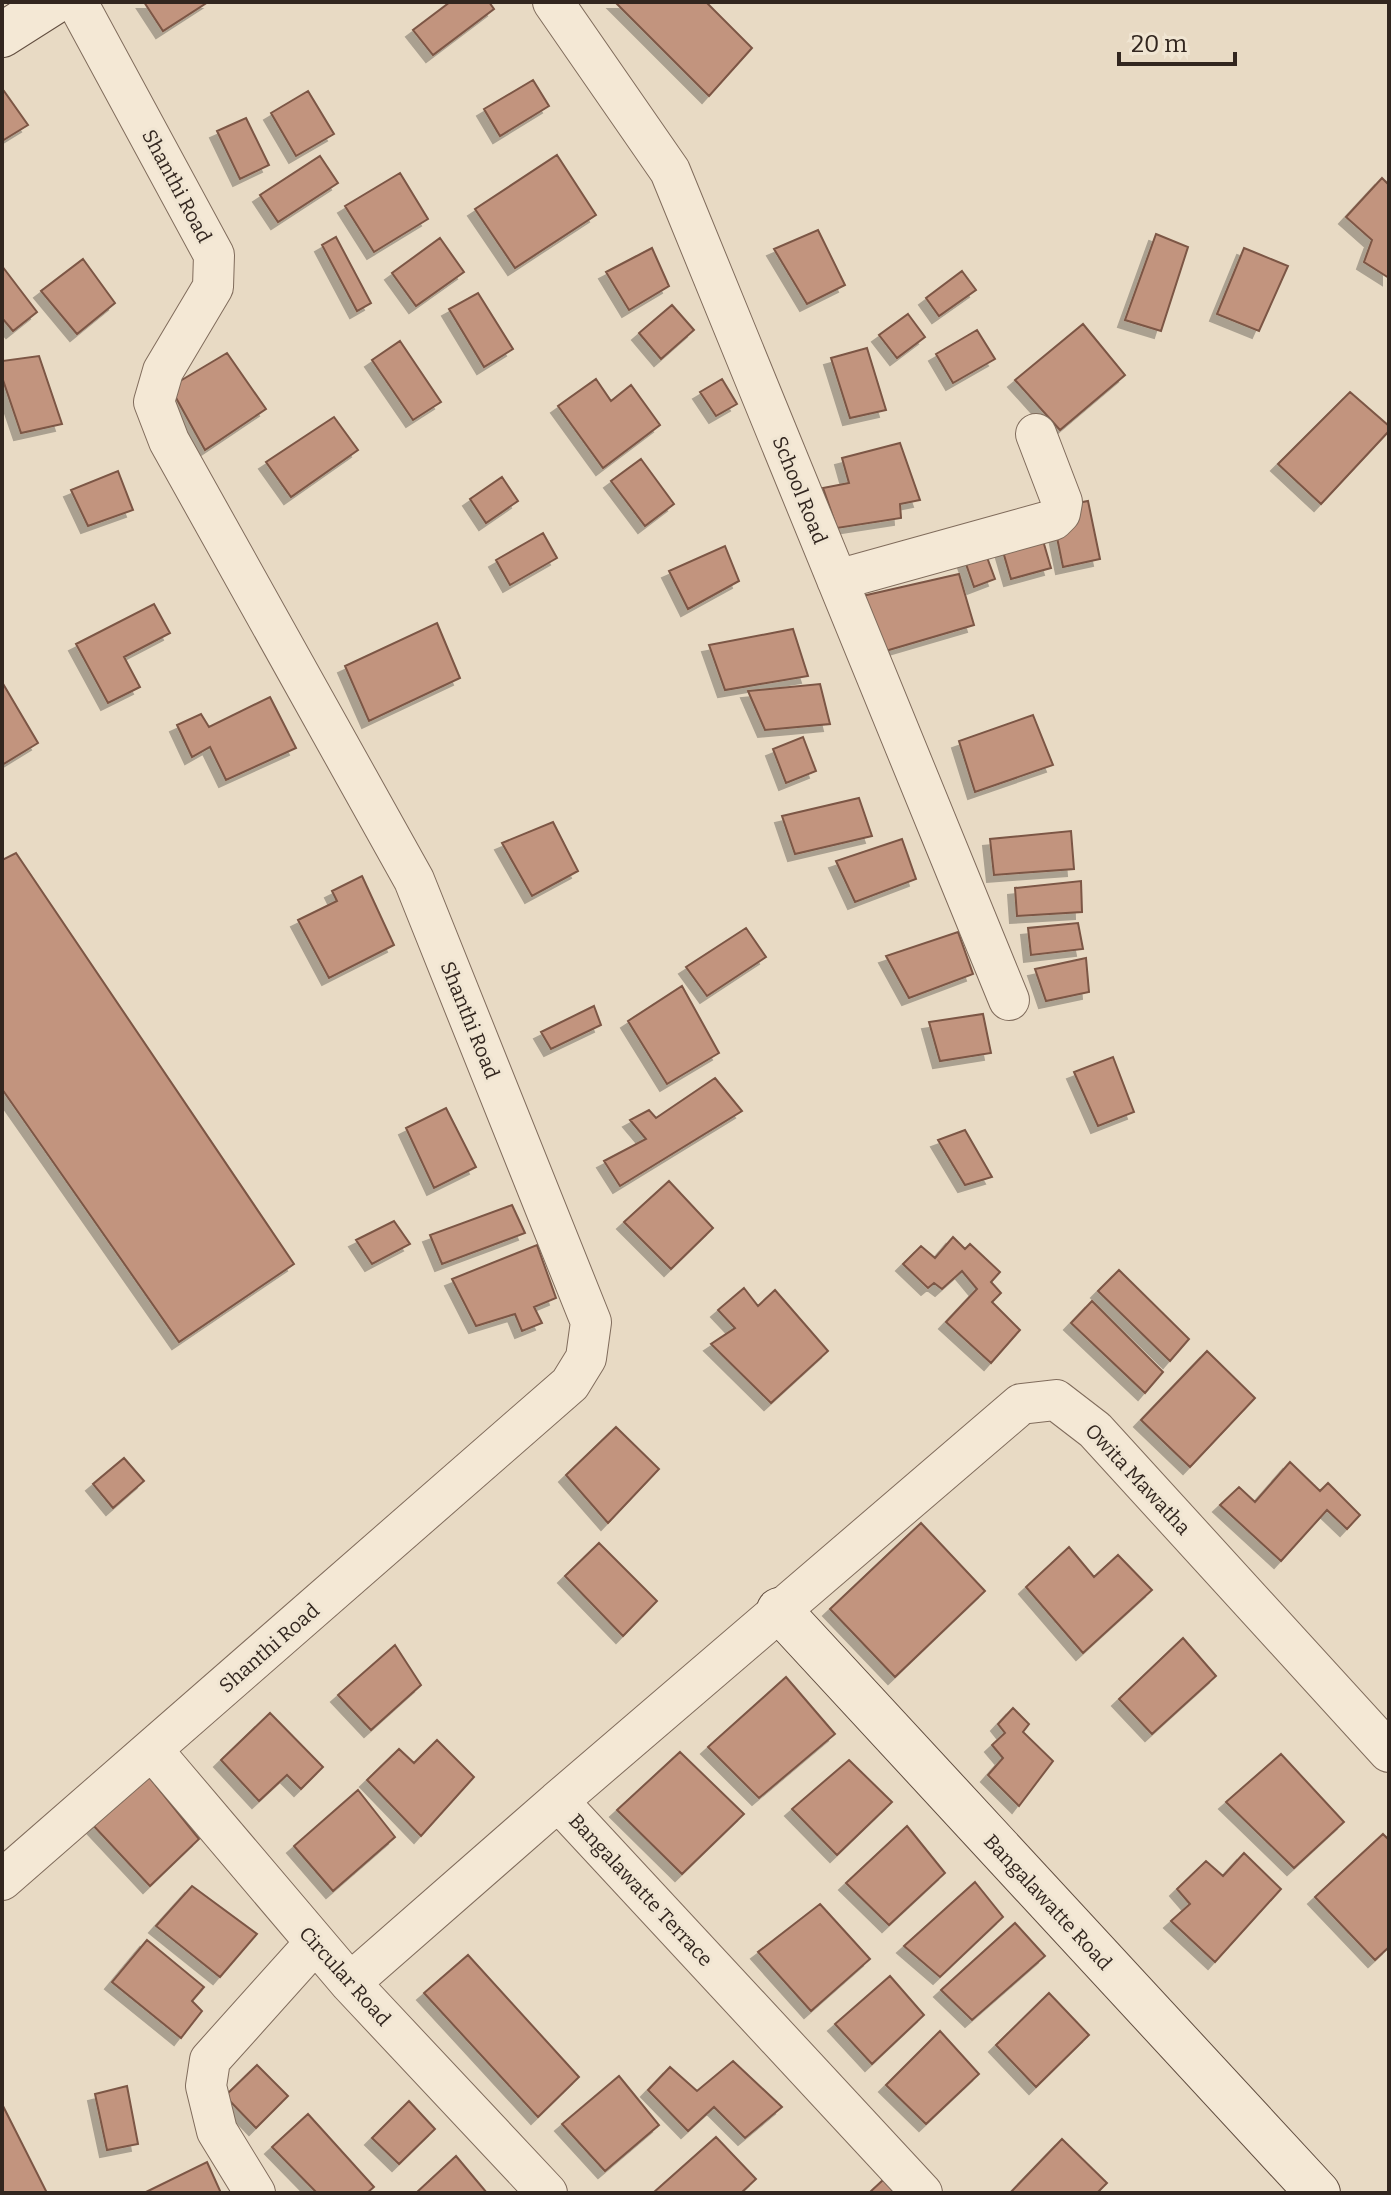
<svg xmlns="http://www.w3.org/2000/svg" width="1391" height="2195" viewBox="0 0 1391 2195" font-family="Bitter,serif">
	<defs>
		<filter id="shadow"><feDropShadow dx="-7" dy="7" stdDeviation="0" flood-color="#0004"/></filter>
	</defs>
	<rect width="100%" height="100%" fill="#e8dac4"/>
	<path fill="#c2947e" stroke="#7c5645" stroke-width="2" filter="url(#shadow)" d="M 144,2 L 208,2 L 163,31 Z
		M 450,2 L 489,2 L 494,9 L 433,55 L 413,30 Z
		M 615,2 L 706,2 L 752,48 L 709,96 Z
		M 533,80 L 549,106 L 500,136 L 484,109 Z
		M 4,91 L 28,125 L 2,141 L 2,92 Z
		M 308,91 L 334,134 L 296,156 L 271,113 Z
		M 246,118 L 269,165 L 240,179 L 217,131 Z
		M 557,155 L 596,215 L 515,268 L 475,209 Z
		M 320,156 L 338,183 L 278,222 L 260,195 Z
		M 400,173 L 428,219 L 374,252 L 345,206 Z
		M 1382,178 L 1389,185 L 1389,278 L 1364,262 L 1372,240 L 1346,217 Z
		M 818,230 L 845,285 L 807,304 L 774,249 Z
		M 1156,234 L 1188,247 L 1161,331 L 1125,320 Z
		M 336,237 L 371,303 L 357,311 L 322,245 Z
		M 440,238 L 464,272 L 416,306 L 392,273 Z
		M 652,248 L 669,286 L 629,310 L 606,272 Z
		M 1244,248 L 1288,266 L 1259,331 L 1217,314 Z
		M 83,259 L 115,303 L 77,334 L 41,291 Z
		M 2,266 L 37,312 L 13,331 L 2,318 Z
		M 962,271 L 976,290 L 939,316 L 926,298 Z
		M 478,293 L 513,349 L 484,367 L 449,309 Z
		M 672,305 L 694,330 L 661,359 L 639,333 Z
		M 908,314 L 925,337 L 897,358 L 879,335 Z
		M 1083,324 L 1125,375 L 1060,430 L 1015,380 Z
		M 977,330 L 995,359 L 953,383 L 936,354 Z
		M 400,341 L 441,402 L 413,420 L 372,360 Z
		M 867,348 L 886,410 L 850,418 L 831,358 Z
		M 227,353 L 266,409 L 205,450 L 170,387 Z
		M 39,356 L 62,424 L 21,433 L 2,377 L 2,361 Z
		M 596,379 L 611,401 L 631,385 L 660,425 L 603,468 L 558,406 Z
		M 722,379 L 737,404 L 716,416 L 700,392 Z
		M 1350,392 L 1389,426 L 1389,431 L 1321,504 L 1278,464 Z
		M 334,417 L 358,450 L 291,497 L 266,462 Z
		M 900,443 L 920,500 L 900,504 L 901,518 L 837,528 L 823,488 L 849,483 L 842,458 Z
		M 641,459 L 674,504 L 645,526 L 611,481 Z
		M 118,471 L 133,510 L 88,526 L 71,490 Z
		M 502,477 L 518,501 L 486,523 L 470,499 Z
		M 1088,501 L 1100,559 L 1063,567 L 1051,508 Z
		M 1037,520 L 1051,568 L 1011,579 L 997,531 Z
		M 543,533 L 557,558 L 510,585 L 496,560 Z
		M 978,533 L 995,579 L 974,587 L 958,541 Z
		M 725,546 L 739,581 L 688,609 L 669,571 Z
		M 959,574 L 974,625 L 882,652 L 858,597 Z
		M 154,604 L 170,633 L 124,657 L 140,687 L 108,703 L 76,644 Z
		M 437,623 L 460,678 L 369,721 L 345,666 Z
		M 793,629 L 808,676 L 725,690 L 709,645 Z
		M 2,682 L 38,743 L 2,765 Z
		M 820,684 L 830,724 L 765,730 L 748,691 Z
		M 270,697 L 296,748 L 226,780 L 210,747 L 192,757 L 177,725 L 201,714 L 209,727 Z
		M 1033,715 L 1053,765 L 975,792 L 959,741 Z
		M 803,737 L 816,771 L 786,783 L 773,749 Z
		M 859,798 L 872,836 L 795,854 L 782,816 Z
		M 553,822 L 578,871 L 532,896 L 502,843 Z
		M 1071,831 L 1074,869 L 994,875 L 990,839 Z
		M 902,839 L 916,879 L 855,902 L 836,861 Z
		M 16,853 L 294,1264 L 179,1342 L 2,1089 L 2,860 Z
		M 362,876 L 394,945 L 329,978 L 298,920 L 337,901 L 332,891 Z
		M 1081,881 L 1082,912 L 1017,916 L 1015,888 Z
		M 1078,923 L 1083,949 L 1031,955 L 1028,928 Z
		M 746,928 L 766,957 L 707,996 L 686,967 Z
		M 958,932 L 973,974 L 909,998 L 886,956 Z
		M 1086,958 L 1089,992 L 1046,1001 L 1035,969 Z
		M 682,986 L 719,1053 L 667,1084 L 628,1021 Z
		M 594,1006 L 601,1025 L 551,1049 L 541,1032 Z
		M 983,1014 L 991,1053 L 940,1061 L 929,1022 Z
		M 1113,1057 L 1134,1112 L 1098,1126 L 1074,1072 Z
		M 715,1078 L 742,1111 L 620,1186 L 604,1161 L 646,1139 L 630,1120 L 649,1110 L 656,1118 Z
		M 446,1108 L 476,1167 L 434,1188 L 406,1128 Z
		M 965,1130 L 992,1177 L 965,1185 L 938,1140 Z
		M 669,1181 L 713,1228 L 671,1269 L 624,1222 Z
		M 512,1205 L 525,1233 L 442,1264 L 430,1235 Z
		M 394,1221 L 410,1244 L 372,1264 L 356,1240 Z
		M 953,1237 L 965,1249 L 970,1244 L 1000,1272 L 991,1282 L 1001,1293 L 992,1302 L 1020,1330 L 991,1363 L 946,1322 L 977,1289 L 962,1271 L 942,1289 L 934,1283 L 928,1288 L 903,1264 L 921,1246 L 935,1258 Z
		M 537,1245 L 556,1298 L 534,1307 L 542,1323 L 522,1331 L 515,1314 L 476,1326 L 452,1279 Z
		M 1119,1270 L 1189,1339 L 1170,1361 L 1098,1291 Z
		M 744,1288 L 758,1306 L 775,1290 L 828,1351 L 771,1403 L 711,1344 L 735,1328 L 718,1310 Z
		M 1092,1301 L 1163,1372 L 1145,1393 L 1071,1323 Z
		M 1207,1351 L 1255,1398 L 1190,1467 L 1141,1420 Z
		M 616,1427 L 659,1469 L 608,1523 L 566,1475 Z
		M 124,1458 L 144,1481 L 113,1508 L 93,1484 Z
		M 1290,1462 L 1320,1491 L 1328,1483 L 1360,1515 L 1347,1529 L 1327,1510 L 1281,1561 L 1220,1505 L 1239,1487 L 1255,1502 Z
		M 921,1523 L 985,1591 L 895,1677 L 830,1609 Z
		M 599,1543 L 657,1601 L 623,1636 L 565,1576 Z
		M 1069,1547 L 1094,1577 L 1118,1555 L 1152,1590 L 1083,1653 L 1026,1587 Z
		M 1183,1638 L 1216,1676 L 1152,1734 L 1119,1699 Z
		M 395,1645 L 421,1685 L 371,1730 L 338,1695 Z
		M 786,1677 L 835,1734 L 759,1798 L 708,1747 Z
		M 1013,1708 L 1029,1724 L 1023,1732 L 1053,1761 L 1019,1806 L 988,1775 L 1003,1758 L 992,1745 L 1005,1733 L 998,1724 Z
		M 270,1713 L 323,1767 L 301,1789 L 287,1775 L 259,1801 L 221,1760 Z
		M 437,1740 L 474,1777 L 421,1836 L 367,1780 L 399,1749 L 414,1763 Z
		M 680,1752 L 744,1814 L 682,1874 L 617,1810 Z
		M 1281,1754 L 1344,1822 L 1294,1868 L 1226,1802 Z
		M 849,1760 L 892,1802 L 837,1855 L 792,1809 Z
		M 146,1773 L 199,1839 L 150,1886 L 91,1823 Z
		M 358,1790 L 395,1837 L 333,1891 L 294,1846 Z
		M 907,1826 L 945,1873 L 889,1925 L 846,1883 Z
		M 1383,1834 L 1389,1840 L 1389,1947 L 1375,1960 L 1315,1897 Z
		M 1244,1853 L 1281,1889 L 1215,1962 L 1171,1921 L 1190,1904 L 1177,1889 L 1206,1861 L 1223,1876 Z
		M 975,1882 L 1003,1917 L 940,1977 L 904,1946 Z
		M 192,1886 L 257,1934 L 220,1977 L 156,1926 Z
		M 820,1904 L 870,1959 L 811,2011 L 758,1952 Z
		M 1015,1923 L 1045,1956 L 972,2020 L 941,1990 Z
		M 147,1940 L 204,1987 L 192,2001 L 202,2011 L 181,2038 L 112,1982 Z
		M 468,1955 L 579,2077 L 538,2117 L 424,1993 Z
		M 890,1976 L 924,2015 L 872,2064 L 835,2024 Z
		M 1049,1993 L 1089,2035 L 1036,2087 L 996,2045 Z
		M 940,2031 L 979,2074 L 926,2124 L 886,2085 Z
		M 733,2061 L 782,2107 L 745,2138 L 714,2107 L 688,2131 L 648,2090 L 670,2067 L 697,2091 Z
		M 257,2065 L 288,2096 L 256,2128 L 225,2096 Z
		M 619,2076 L 659,2125 L 605,2171 L 562,2124 Z
		M 127,2086 L 138,2144 L 107,2150 L 95,2094 Z
		M 409,2101 L 435,2129 L 399,2164 L 372,2138 Z
		M 2,2104 L 47,2193 L 2,2193 Z
		M 308,2114 L 374,2187 L 367,2193 L 317,2193 L 272,2147 Z
		M 716,2137 L 756,2179 L 741,2193 L 653,2193 Z
		M 1062,2139 L 1107,2183 L 1097,2193 L 1010,2193 Z
		M 456,2156 L 487,2193 L 416,2193 Z
		M 207,2162 L 221,2193 L 144,2193 Z
		M 883,2180 L 896,2193 L 869,2193 Z"/>
	<g fill="none" stroke-linecap="round" stroke-linejoin="round">
		<defs>
			<path id="street" d="M 553,2 L 670,171 L 1009,1000
				M 837,580 L 1053,520 L 1060,513 L 1062,502 L 1036,434
				M 153,1751 L 350,1983 L 547,2193
				M 2,1880 L 570,1384 L 586,1358 L 591,1322 L 414,880 L 169,441 L 154,402 L 163,371 L 213,287 L 214,255 L 77,2
				M 350,1983 L 558,1801
				M 255,2193 L 217,2131 L 206,2086 L 210,2060 L 315,1943
				M 922,2193 L 558,1801 L 1021,1404 L 1056,1400 L 1095,1430 L 1389,1752"/>
			<path id="secondary" d="M 2,35 L 54,2
				M 779,1610 L 1318,2193"/>
		</defs>
		<use href="#street" stroke="#806c5c" stroke-width="42"/>
		<use href="#secondary" stroke="#624e40" stroke-width="46"/>
		<use href="#street" stroke="#f4e8d5" stroke-width="40"/>
		<use href="#secondary" stroke="#f4e8d5" stroke-width="44"/>
	</g>
	<g text-anchor="middle" dominant-baseline="central" stroke-width="6" stroke-linejoin="round" paint-order="stroke">
		<g font-size="20" fill="#32261f" stroke="#f0e5d2">
			<text transform="translate(177 186) rotate(62)">Shanthi Road</text>
			<text transform="translate(800 490) rotate(68)">School Road</text>
			<text transform="translate(470 1020) rotate(68)">Shanthi Road</text>
			<text transform="translate(1138 1479) rotate(47)">Owita Mawatha</text>
			<text transform="translate(269 1648) rotate(-41)">Shanthi Road</text>
			<text transform="translate(641 1890) rotate(47)">Bangalawatte Terrace</text>
			<text transform="translate(1048 1902) rotate(47)">Bangalawatte Road</text>
			<text transform="translate(345 1976) rotate(48)">Circular Road</text>
		</g>
	</g>
	<rect width="1391" height="2195" fill="none" stroke="#32261f" stroke-width="8"/>
	<path d="M1119 52v12h116v-12" fill="none" stroke="#32261f" stroke-width="4"/>
	<text x="1131" y="52" font-size="24" fill="#32261f" stroke="#f0e5d2" stroke-width="6" paint-order="stroke">20 m</text>
</svg>
